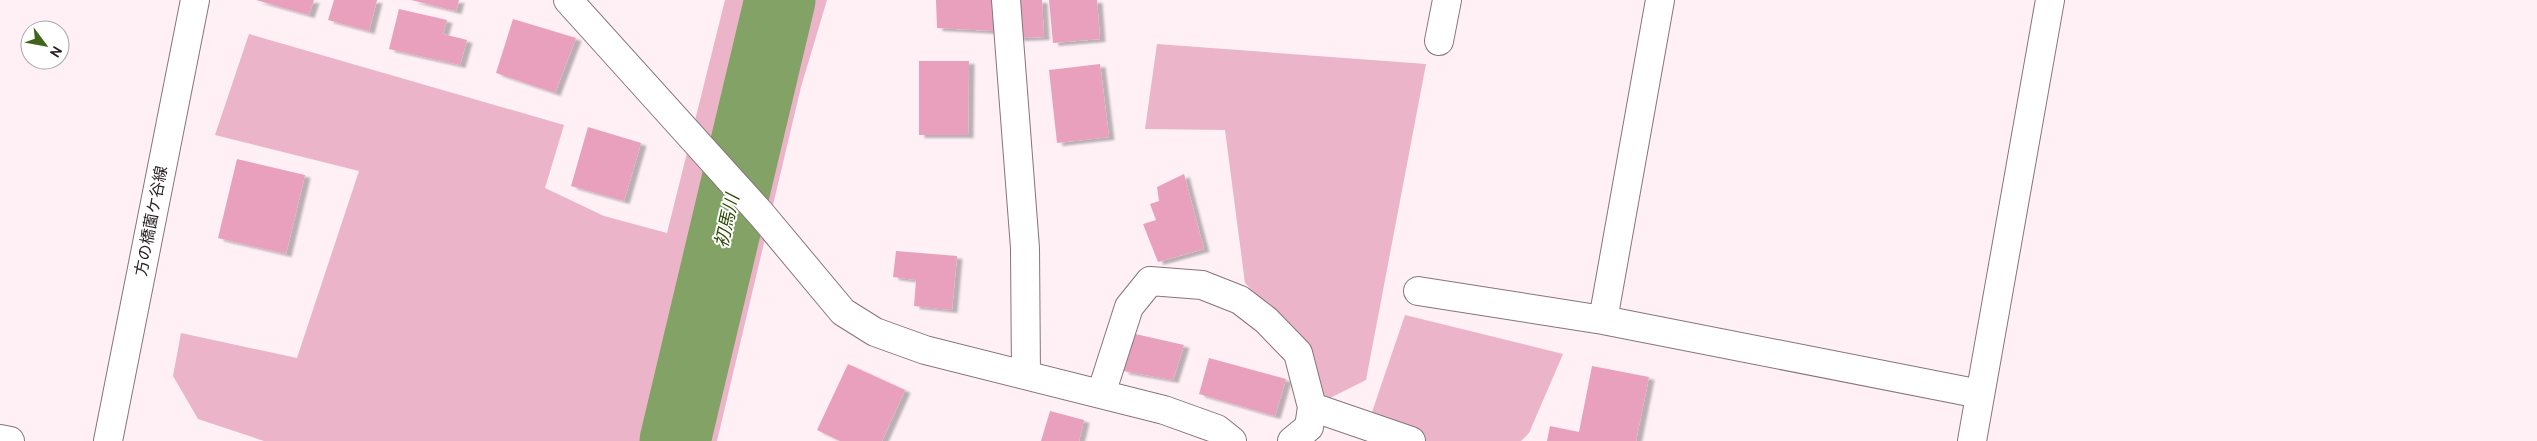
<svg xmlns="http://www.w3.org/2000/svg" width="2537" height="441" viewBox="0 0 2537 441" font-family="Cabin,'Noto Sans JP',sans-serif">
	<defs>
		<filter id="shadow"><feDropShadow dx="5.5" dy="3" stdDeviation="1" flood-color="#0004"/></filter>
	</defs>
	<rect width="100%" height="100%" fill="#fef0f5"/>
	<path fill="#ebb4c9" d="M 725,0 L 827,0 L 801,87 L 717,441 L 264,441 L 198,419 L 173,376 L 181,333 L 297,358 L 359,171 L 215,135 L 249,34 L 564,125 L 545,188 L 604,216 L 667,233 Z
		M 1157,44 L 1426,64 L 1366,380 L 1312,407 L 1312,351 L 1245,283 L 1225,130 L 1145,129 Z
		M 1405,315 L 1563,354 L 1529,433 L 1521,441 L 1421,441 L 1370,418 Z"/>
	<g fill="none" stroke-linecap="round" stroke-linejoin="round">
		<path stroke="#82a365" stroke-width="71" d="M 675,441 L 780,0"/>
	</g>
	<path fill="#e9a0bd" filter="url(#shadow)" d="M 256,0 L 314,0 L 309,15 Z
		M 334,0 L 377,0 L 369,31 L 328,20 Z
		M 411,0 L 459,0 L 456,11 Z
		M 936,0 L 994,0 L 994,31 L 937,28 Z
		M 1016,0 L 1042,0 L 1044,37 L 1018,38 Z
		M 1049,0 L 1097,0 L 1100,39 L 1053,43 Z
		M 399,9 L 447,20 L 443,34 L 467,40 L 460,65 L 389,49 Z
		M 513,19 L 576,38 L 555,93 L 496,73 Z
		M 919,61 L 969,61 L 968,135 L 919,135 Z
		M 1100,64 L 1109,137 L 1057,143 L 1049,70 Z
		M 588,127 L 641,143 L 624,201 L 571,186 Z
		M 237,159 L 305,175 L 286,254 L 218,238 Z
		M 1184,174 L 1204,249 L 1158,262 L 1143,224 L 1156,220 L 1150,204 L 1159,201 L 1157,187 Z
		M 896,251 L 957,256 L 952,310 L 914,306 L 916,280 L 893,277 Z
		M 1131,333 L 1184,345 L 1173,380 L 1123,371 Z
		M 1209,358 L 1286,379 L 1275,416 L 1199,394 Z
		M 848,364 L 905,390 L 882,441 L 840,441 L 817,430 Z
		M 1592,366 L 1649,377 L 1636,441 L 1547,441 L 1550,426 L 1579,432 Z
		M 1050,411 L 1084,420 L 1079,441 L 1041,441 Z"/>
	<g fill="none" stroke-linecap="round" stroke-linejoin="round">
		<defs>
			<path id="minor" d="M 568,0 L 762,215 L 843,312 L 875,332 L 925,350 L 1164,410 L 1217,429 L 1232,441
				M 1006,0 L 1025,248 L 1026,375
				M 1439,41 L 1447,0
				M 1418,291 L 1603,320 L 1980,394
				M 1603,320 L 1660,0
				M 1101,394 L 1129,307 L 1150,281 L 1202,285 L 1240,300 L 1266,320 L 1298,353 L 1312,407 L 1309,427 L 1292,441
				M 1312,407 L 1411,441
				M 0,439 L 10,441
				M 1972,441 L 2050,0"/>
			<path id="major" d="M 108,441 L 195,0"/>
		</defs>
		<use href="#minor" stroke="#88747c" stroke-width="30"/>
		<use href="#major" stroke="#88747c" stroke-width="30"/>
		<use href="#minor" stroke="#fff" stroke-width="28"/>
		<use href="#major" stroke="#fff" stroke-width="28"/>
	</g>
	<g text-anchor="middle" dominant-baseline="central" stroke-width="4" stroke-linejoin="round" paint-order="stroke">
		<g font-size="16" fill="#261e21" stroke="#fff">
			<text transform="translate(151 221) rotate(-79)">方の橋薗ケ谷線</text>
		</g>
		<g font-size="18" font-style="italic" fill="#2f4d07" stroke="#fff">
			<text transform="translate(727 221) rotate(-77)">初馬川</text>
		</g>
	</g>
	<g transform="translate(45 45) rotate(122)"><circle r="24" fill="#ffffff" stroke="#a8a5a6"/>
	<path d="M0-4L9 19L0 12L-9 19Z" fill="#41631a"/>
	<text y="-8" font-size="14" font-weight="bold" text-anchor="middle" fill="#261e21">N</text>
	</g>
</svg>
